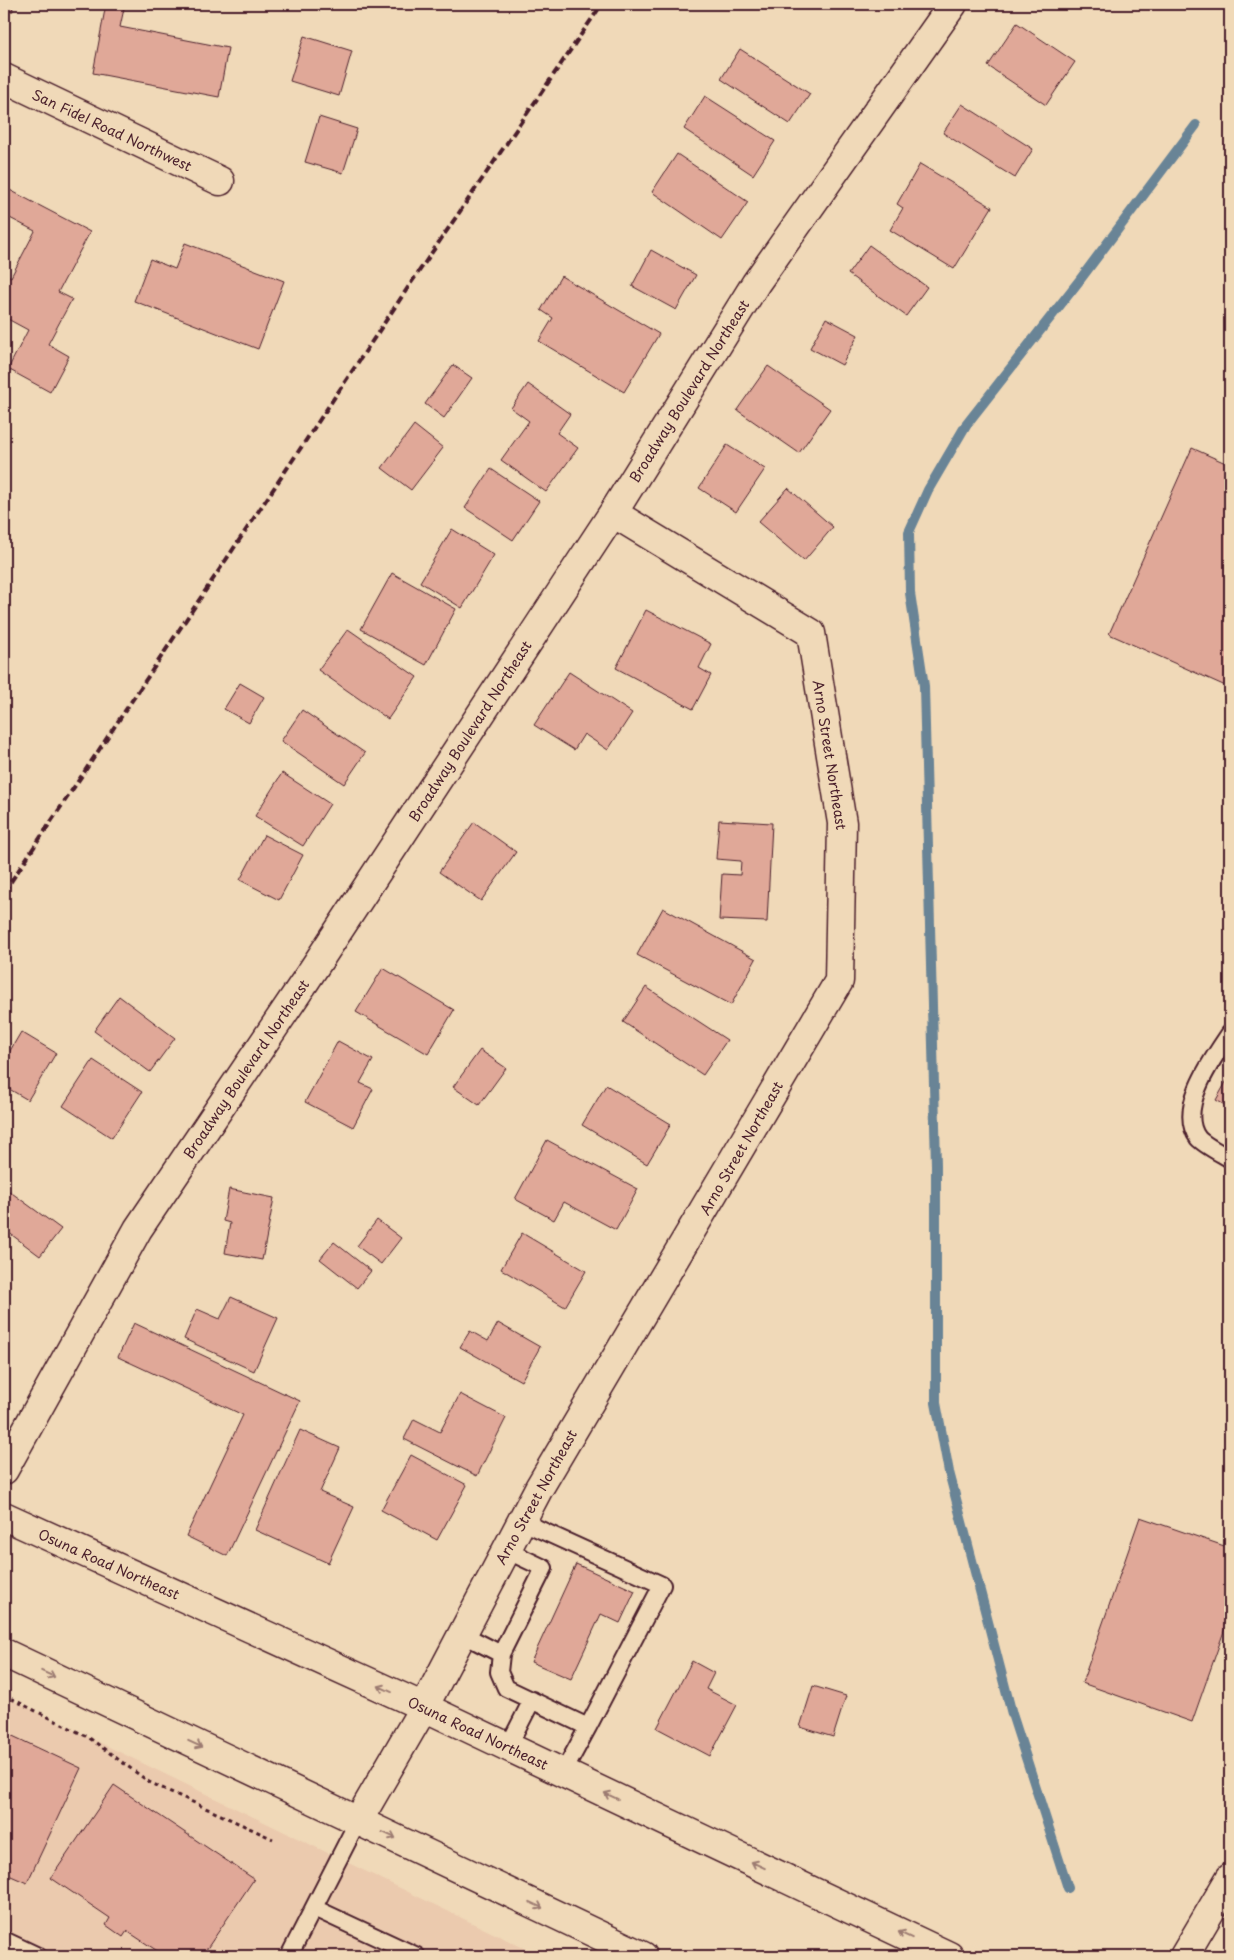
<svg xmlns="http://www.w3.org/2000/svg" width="1234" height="1960" viewBox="0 0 1234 1960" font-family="'Playpen Sans',sans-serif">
	<rect width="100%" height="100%" fill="#f0d9b8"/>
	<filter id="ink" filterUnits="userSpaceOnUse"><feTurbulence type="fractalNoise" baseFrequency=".02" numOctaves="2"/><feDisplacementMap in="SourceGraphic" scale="10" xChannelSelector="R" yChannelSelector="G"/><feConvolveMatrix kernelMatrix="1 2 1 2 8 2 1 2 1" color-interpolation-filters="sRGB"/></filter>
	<g filter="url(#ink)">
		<path fill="#ebcaae" d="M 4,1696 L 540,1956 L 4,1956 Z"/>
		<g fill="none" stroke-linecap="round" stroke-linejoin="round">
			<path stroke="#698496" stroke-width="10" d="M 1068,1888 L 1012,1714 L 949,1472 L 936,1403 L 936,1165 L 924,686 L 910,593 L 909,532 L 928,490 L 966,425 L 1079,281 L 1196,125"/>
		</g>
		<path fill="#e0a898" stroke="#4a1f2b" d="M 4,4 L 12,4 L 13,11 L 4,12 Z
			M 106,4 L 125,4 L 120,27 L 228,48 L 219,97 L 93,73 Z
			M 1017,23 L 1075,62 L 1046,105 L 988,66 Z
			M 304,36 L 352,51 L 339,96 L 290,81 Z
			M 740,49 L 810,94 L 790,124 L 721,79 Z
			M 705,96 L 775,141 L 753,175 L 684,129 Z
			M 962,104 L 1033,149 L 1015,178 L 943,133 Z
			M 319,117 L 357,129 L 343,173 L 305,162 Z
			M 677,154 L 748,202 L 722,240 L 652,192 Z
			M 920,164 L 992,207 L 954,269 L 890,230 L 903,208 L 897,204 Z
			M 4,187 L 90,232 L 58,292 L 72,299 L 48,344 L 69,356 L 50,392 L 8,369 L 28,330 L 4,317 L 4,273 L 11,277 L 35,231 L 4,215 Z
			M 185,243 L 284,281 L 258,349 L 134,301 L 150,259 L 175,269 Z
			M 869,245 L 927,287 L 906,316 L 848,274 Z
			M 651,250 L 696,275 L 676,310 L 632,286 Z
			M 561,276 L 659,334 L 624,392 L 539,341 L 553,318 L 541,310 Z
			M 826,318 L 858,335 L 842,365 L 810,348 Z
			M 453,365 L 472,378 L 444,418 L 425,404 Z
			M 768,366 L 830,409 L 799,453 L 737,410 Z
			M 528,384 L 570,414 L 557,433 L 578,448 L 546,492 L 501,460 L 529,421 L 511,408 Z
			M 414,425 L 443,448 L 411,490 L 382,468 Z
			M 727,445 L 765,469 L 736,512 L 699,488 Z
			M 1192,448 L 1230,465 L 1230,688 L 1109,634 Z
			M 491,469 L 539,501 L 513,540 L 465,508 Z
			M 788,488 L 833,527 L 804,561 L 758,522 Z
			M 452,529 L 494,555 L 462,608 L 420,582 Z
			M 392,573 L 456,609 L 426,665 L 361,629 Z
			M 646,610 L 711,644 L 699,668 L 711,675 L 693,709 L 616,668 Z
			M 348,629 L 417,677 L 388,719 L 318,670 Z
			M 569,672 L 632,713 L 608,750 L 584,734 L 574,750 L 534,725 Z
			M 240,683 L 264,697 L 249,723 L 224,709 Z
			M 302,710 L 365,753 L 344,784 L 281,741 Z
			M 282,773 L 330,804 L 303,846 L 255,816 Z
			M 719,820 L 772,823 L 767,922 L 719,920 L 722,874 L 740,875 L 741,861 L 716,859 Z
			M 474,822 L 516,852 L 481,901 L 439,872 Z
			M 264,835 L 303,855 L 279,900 L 240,880 Z
			M 663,908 L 756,959 L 731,1005 L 637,955 Z
			M 383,968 L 454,1010 L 428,1054 L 356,1012 Z
			M 646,987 L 727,1040 L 703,1075 L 623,1022 Z
			M 119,996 L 175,1038 L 150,1072 L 94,1031 Z
			M 21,1032 L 56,1053 L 28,1100 L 4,1086 L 4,1061 Z
			M 338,1041 L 373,1060 L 360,1083 L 373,1089 L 353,1127 L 305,1102 Z
			M 480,1050 L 506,1068 L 479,1105 L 453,1087 Z
			M 93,1060 L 142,1092 L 112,1138 L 63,1106 Z
			M 1230,1075 L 1230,1108 L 1216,1100 Z
			M 606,1085 L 671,1124 L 647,1164 L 582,1125 Z
			M 547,1140 L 638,1189 L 616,1230 L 564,1202 L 554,1220 L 515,1199 Z
			M 5,1188 L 61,1229 L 40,1256 L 4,1229 Z
			M 229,1189 L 274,1198 L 262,1260 L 225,1253 L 230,1223 L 223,1221 Z
			M 377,1220 L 401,1238 L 381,1264 L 357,1246 Z
			M 522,1233 L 586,1271 L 565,1307 L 501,1269 Z
			M 334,1242 L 371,1271 L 357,1288 L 320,1259 Z
			M 231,1297 L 278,1318 L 254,1371 L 184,1339 L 197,1309 L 220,1319 Z
			M 134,1323 L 300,1401 L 227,1556 L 186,1536 L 243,1415 L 118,1357 Z
			M 498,1323 L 540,1347 L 521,1381 L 460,1347 L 470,1331 L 488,1341 Z
			M 460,1394 L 506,1418 L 477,1476 L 404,1439 L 414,1419 L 440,1432 Z
			M 300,1430 L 340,1448 L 320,1492 L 354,1507 L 328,1563 L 255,1530 Z
			M 411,1455 L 467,1485 L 437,1540 L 381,1510 Z
			M 1140,1517 L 1230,1548 L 1230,1614 L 1192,1722 L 1082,1683 Z
			M 576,1564 L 635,1591 L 620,1623 L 601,1614 L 571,1679 L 531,1662 Z
			M 692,1661 L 714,1673 L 706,1689 L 737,1705 L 710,1756 L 657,1728 Z
			M 813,1686 L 846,1696 L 833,1737 L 800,1727 Z
			M 4,1732 L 81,1768 L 27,1883 L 4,1873 Z
			M 114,1785 L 254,1879 L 202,1956 L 165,1956 L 127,1931 L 123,1937 L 106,1925 L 110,1918 L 51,1878 Z"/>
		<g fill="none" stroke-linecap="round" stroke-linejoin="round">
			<defs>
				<path id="lane" d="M 1230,1033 C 1214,1057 1176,1108 1198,1138 C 1204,1145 1222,1154 1230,1159
					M 521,1521 L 662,1585 L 588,1727
					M 462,1634 L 501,1654 L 499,1672 L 506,1688 L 588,1727 L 563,1773
					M 501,1654 L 544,1568 L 506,1550
					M 508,1747 L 532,1700
					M 314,1908 L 417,1956
					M 4,1940 L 38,1956
					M 289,1956 L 358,1821"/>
				<path id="street" d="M 4,78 L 220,181
					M 4,1470 L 138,1229 L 306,980 L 613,513 L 756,283 L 953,4
					M 358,1821 L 424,1707 L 539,1488 L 839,981 L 842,823 L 811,633 L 613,513"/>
				<path id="secondary" d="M 4,1516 L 424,1707 L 949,1956
					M 4,1653 L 643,1956
					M 1184,1956 L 1230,1878"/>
			</defs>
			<use href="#lane" stroke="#4a1f2b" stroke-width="20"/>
			<use href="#street" stroke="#4a1f2b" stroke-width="31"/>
			<use href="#secondary" stroke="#4a1f2b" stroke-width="31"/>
			<path stroke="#4a1f2b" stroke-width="3" stroke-dasharray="4 4" stroke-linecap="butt" d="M 4,1695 L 88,1737 L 149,1782 L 273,1839"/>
			<use href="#lane" stroke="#f0d9b8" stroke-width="16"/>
			<use href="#street" stroke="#f0d9b8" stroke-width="28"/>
			<use href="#secondary" stroke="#f0d9b8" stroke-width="28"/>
			<path stroke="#4a1f2b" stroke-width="4" stroke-dasharray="8 4" stroke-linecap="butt" d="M 4,892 L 411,283 L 602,4"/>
		</g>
		<defs><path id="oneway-shaft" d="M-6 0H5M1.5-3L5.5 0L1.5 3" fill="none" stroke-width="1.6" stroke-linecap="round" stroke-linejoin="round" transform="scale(1.25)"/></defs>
		<g stroke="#9d7c72">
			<use href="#oneway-shaft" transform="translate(48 1674) rotate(25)"/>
			<use href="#oneway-shaft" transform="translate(385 1689) rotate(-156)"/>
			<use href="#oneway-shaft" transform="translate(195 1744) rotate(25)"/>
			<use href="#oneway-shaft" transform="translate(611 1796) rotate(-155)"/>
			<use href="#oneway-shaft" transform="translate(389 1835) rotate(25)"/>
			<use href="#oneway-shaft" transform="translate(758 1865) rotate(-155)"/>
			<use href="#oneway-shaft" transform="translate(536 1905) rotate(25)"/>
			<use href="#oneway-shaft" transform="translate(905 1935) rotate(-155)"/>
		</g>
	</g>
	<g text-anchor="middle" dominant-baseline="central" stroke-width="4.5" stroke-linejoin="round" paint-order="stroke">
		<g font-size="14" fill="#4a1f2b" stroke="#f0d9b8">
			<text transform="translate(112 130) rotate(25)">San Fidel Road Northwest</text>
			<text transform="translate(689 391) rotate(-58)">Broadway Boulevard Northeast</text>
			<text transform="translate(470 731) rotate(-57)">Broadway Boulevard Northeast</text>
			<text transform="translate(830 755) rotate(81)">Arno Street Northeast</text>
			<text transform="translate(246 1069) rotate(-56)">Broadway Boulevard Northeast</text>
			<text transform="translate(741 1148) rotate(-60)">Arno Street Northeast</text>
			<text transform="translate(536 1497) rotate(-61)">Arno Street Northeast</text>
			<text transform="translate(109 1564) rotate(24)">Osuna Road Northeast</text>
			<text transform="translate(478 1733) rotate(25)">Osuna Road Northeast</text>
		</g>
	</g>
	<rect width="1234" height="1960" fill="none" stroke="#f0d9b8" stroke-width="20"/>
	<rect x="10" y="10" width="1214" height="1940" fill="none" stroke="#4a1f2b" stroke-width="2" filter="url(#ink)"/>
</svg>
